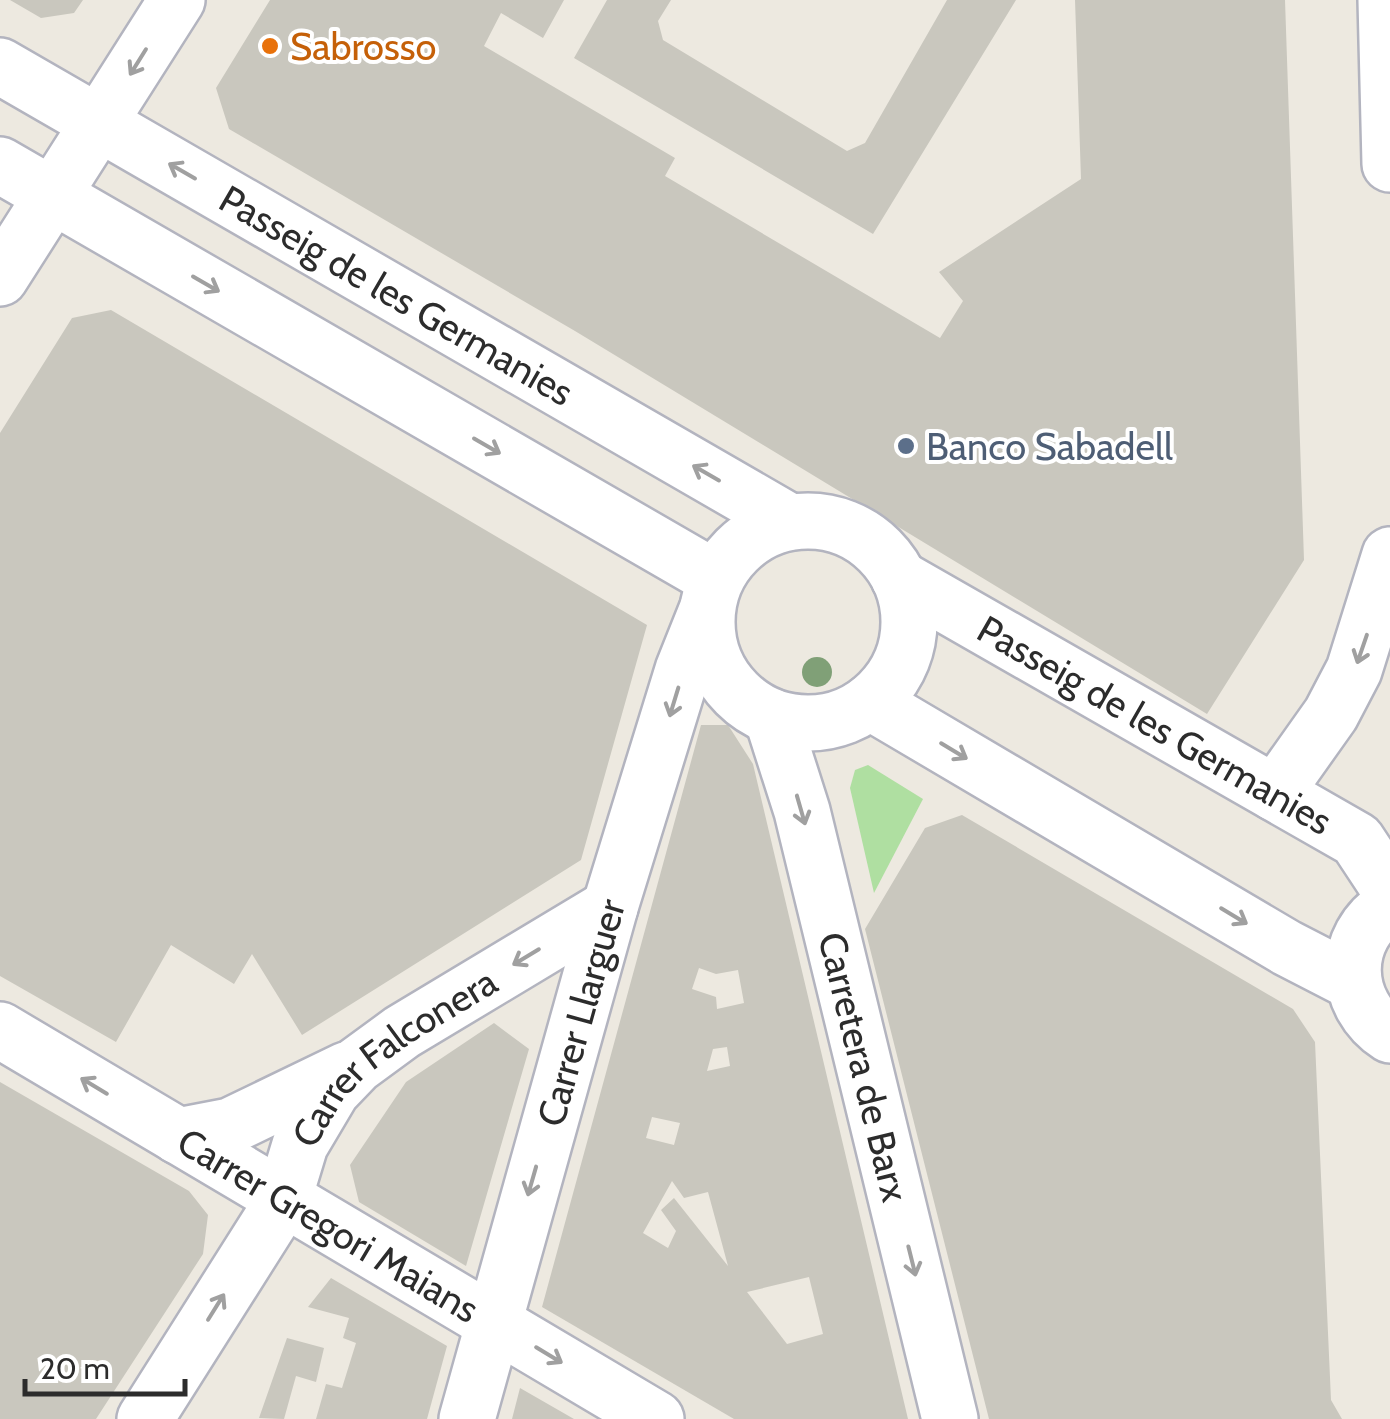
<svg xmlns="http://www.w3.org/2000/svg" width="1390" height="1419" viewBox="0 0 1390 1419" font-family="Cabin,sans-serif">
	<rect width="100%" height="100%" fill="#ede9e0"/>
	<path fill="#afdfa1" d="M 868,765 L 923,799 L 874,893 L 850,788 L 855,770 Z"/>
	<path fill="#c9c7be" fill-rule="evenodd" d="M 10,0 L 83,0 L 74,13 L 41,18 Z
		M 270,0 L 564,0 L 543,38 L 501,13 L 484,46 L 675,158 L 665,176 L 940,338 L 963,301 L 939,272 L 1081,179 L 1075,0 L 1285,0 L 1304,560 L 1207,714 L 575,331 L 229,129 L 216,88 Z
		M 607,0 L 671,0 L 658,21 L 663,40 L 847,151 L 865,143 L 947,0 L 1016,0 L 873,234 L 574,58 Z
		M 111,310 L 647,625 L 581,860 L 302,1035 L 252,954 L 234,984 L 171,945 L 116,1042 L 0,976 L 0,433 L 72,318 Z
		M 701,725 L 728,725 L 753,764 L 908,1419 L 734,1419 L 542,1307 ZM 699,968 L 716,974 L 738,970 L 744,1003 L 717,1009 L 716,997 L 692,989 ZM 727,1047 L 730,1066 L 707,1071 L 713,1049 ZM 652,1117 L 680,1123 L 674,1145 L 646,1138 ZM 672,1181 L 684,1198 L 708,1192 L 728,1266 L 674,1198 L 661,1210 L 676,1231 L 668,1248 L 643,1233 ZM 809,1277 L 823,1334 L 787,1344 L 747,1292 Z
		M 962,815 L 1293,1009 L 1315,1042 L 1331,1400 L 1342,1419 L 989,1419 L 865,929 L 925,828 Z
		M 494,1023 L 529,1049 L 466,1266 L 359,1202 L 350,1165 L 406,1082 Z
		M 0,1082 L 189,1191 L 208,1215 L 203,1254 L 96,1419 L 0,1419 Z
		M 331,1278 L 447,1346 L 427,1419 L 316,1419 L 326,1384 L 342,1388 L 356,1343 L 343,1338 L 349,1318 L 308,1307 Z
		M 287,1338 L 324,1348 L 316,1382 L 296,1376 L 284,1419 L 259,1418 Z
		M 520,1388 L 574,1419 L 512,1419 Z"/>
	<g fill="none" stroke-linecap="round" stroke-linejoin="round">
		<defs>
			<g id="minor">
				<path d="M 1386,0 L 1390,164"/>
				<path id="s1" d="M 0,66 L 790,522"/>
				<path d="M 0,165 L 715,578"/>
				<path d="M 0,278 L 177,0"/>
				<circle cx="808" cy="622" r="101"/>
				<path id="s2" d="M 899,578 L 1357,840 L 1390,890"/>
				<path d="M 870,702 L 1287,948 L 1353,982"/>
				<path id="s3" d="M 772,717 L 802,811 L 950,1419"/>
				<path d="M 1275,793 L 1331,714 L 1354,670 L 1390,555"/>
				<path d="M 1390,906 C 1340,937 1342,1004 1390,1035"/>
				<path id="s4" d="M 0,1030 L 656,1419"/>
				<path d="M 178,1136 L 230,1126 L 346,1070"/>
				<path id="s5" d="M 145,1419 L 283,1201 L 300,1145 L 332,1091 L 357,1065 L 402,1032 L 610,907"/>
				<path id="s6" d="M 467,1419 L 610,907 L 683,670 L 707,610"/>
			</g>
		</defs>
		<use href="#minor" stroke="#b3b4bf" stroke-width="60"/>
		<use href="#minor" stroke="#fff" stroke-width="55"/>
	</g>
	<circle fill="#80a077" cx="817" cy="672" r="15"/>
	<defs><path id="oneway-shaft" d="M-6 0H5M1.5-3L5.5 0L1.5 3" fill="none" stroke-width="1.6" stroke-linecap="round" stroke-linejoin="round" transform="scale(2.5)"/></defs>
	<g stroke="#a0a0a0">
		<use href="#oneway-shaft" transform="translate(138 62) rotate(122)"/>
		<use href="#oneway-shaft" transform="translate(182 171) rotate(-150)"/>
		<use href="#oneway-shaft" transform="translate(206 284) rotate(30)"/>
		<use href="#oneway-shaft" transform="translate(487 446) rotate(30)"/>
		<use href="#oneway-shaft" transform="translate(706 473) rotate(-150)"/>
		<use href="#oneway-shaft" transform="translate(1362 649) rotate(109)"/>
		<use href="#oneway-shaft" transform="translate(674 702) rotate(107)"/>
		<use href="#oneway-shaft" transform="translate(954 751) rotate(31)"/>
		<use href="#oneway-shaft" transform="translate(801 810) rotate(74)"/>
		<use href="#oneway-shaft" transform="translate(1234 916) rotate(31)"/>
		<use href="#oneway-shaft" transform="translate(526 957) rotate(149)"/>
		<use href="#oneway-shaft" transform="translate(94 1086) rotate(-149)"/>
		<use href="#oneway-shaft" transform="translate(532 1181) rotate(106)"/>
		<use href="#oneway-shaft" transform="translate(912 1261) rotate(76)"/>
		<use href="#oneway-shaft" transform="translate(216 1307) rotate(-58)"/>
		<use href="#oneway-shaft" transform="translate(549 1355) rotate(31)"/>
	</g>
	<circle fill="#e8710a" stroke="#fff" stroke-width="4" cx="270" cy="46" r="10"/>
	<circle fill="#5c6f8a" stroke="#fff" stroke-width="4" cx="906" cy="446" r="10"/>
	<g text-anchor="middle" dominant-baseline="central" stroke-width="8" stroke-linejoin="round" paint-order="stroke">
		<g font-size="38" fill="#c56008" stroke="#fff" text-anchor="start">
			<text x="290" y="46">Sabrosso</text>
		</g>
		<g font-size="38" fill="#2c2c2c" stroke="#fff">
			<text stroke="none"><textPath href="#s1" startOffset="458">Passeig de les Germanies</textPath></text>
			<text stroke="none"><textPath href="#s2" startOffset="295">Passeig de les Germanies</textPath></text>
			<text stroke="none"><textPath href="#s6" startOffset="422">Carrer Llarguer</textPath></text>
			<text stroke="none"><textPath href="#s5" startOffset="448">Carrer Falconera</textPath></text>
			<text stroke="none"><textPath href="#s3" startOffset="362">Carretera de Barx</textPath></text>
			<text stroke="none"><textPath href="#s4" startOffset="382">Carrer Gregori Maians</textPath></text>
		</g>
		<g font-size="38" fill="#4e5e75" stroke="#fff" text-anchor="start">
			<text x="926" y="446">Banco Sabadell</text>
		</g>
	</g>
	<path d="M25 1379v15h160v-15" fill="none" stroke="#2c2c2c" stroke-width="5"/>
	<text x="40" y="1379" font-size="30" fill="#2c2c2c" stroke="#ffffff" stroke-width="8" paint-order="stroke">20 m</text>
</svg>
